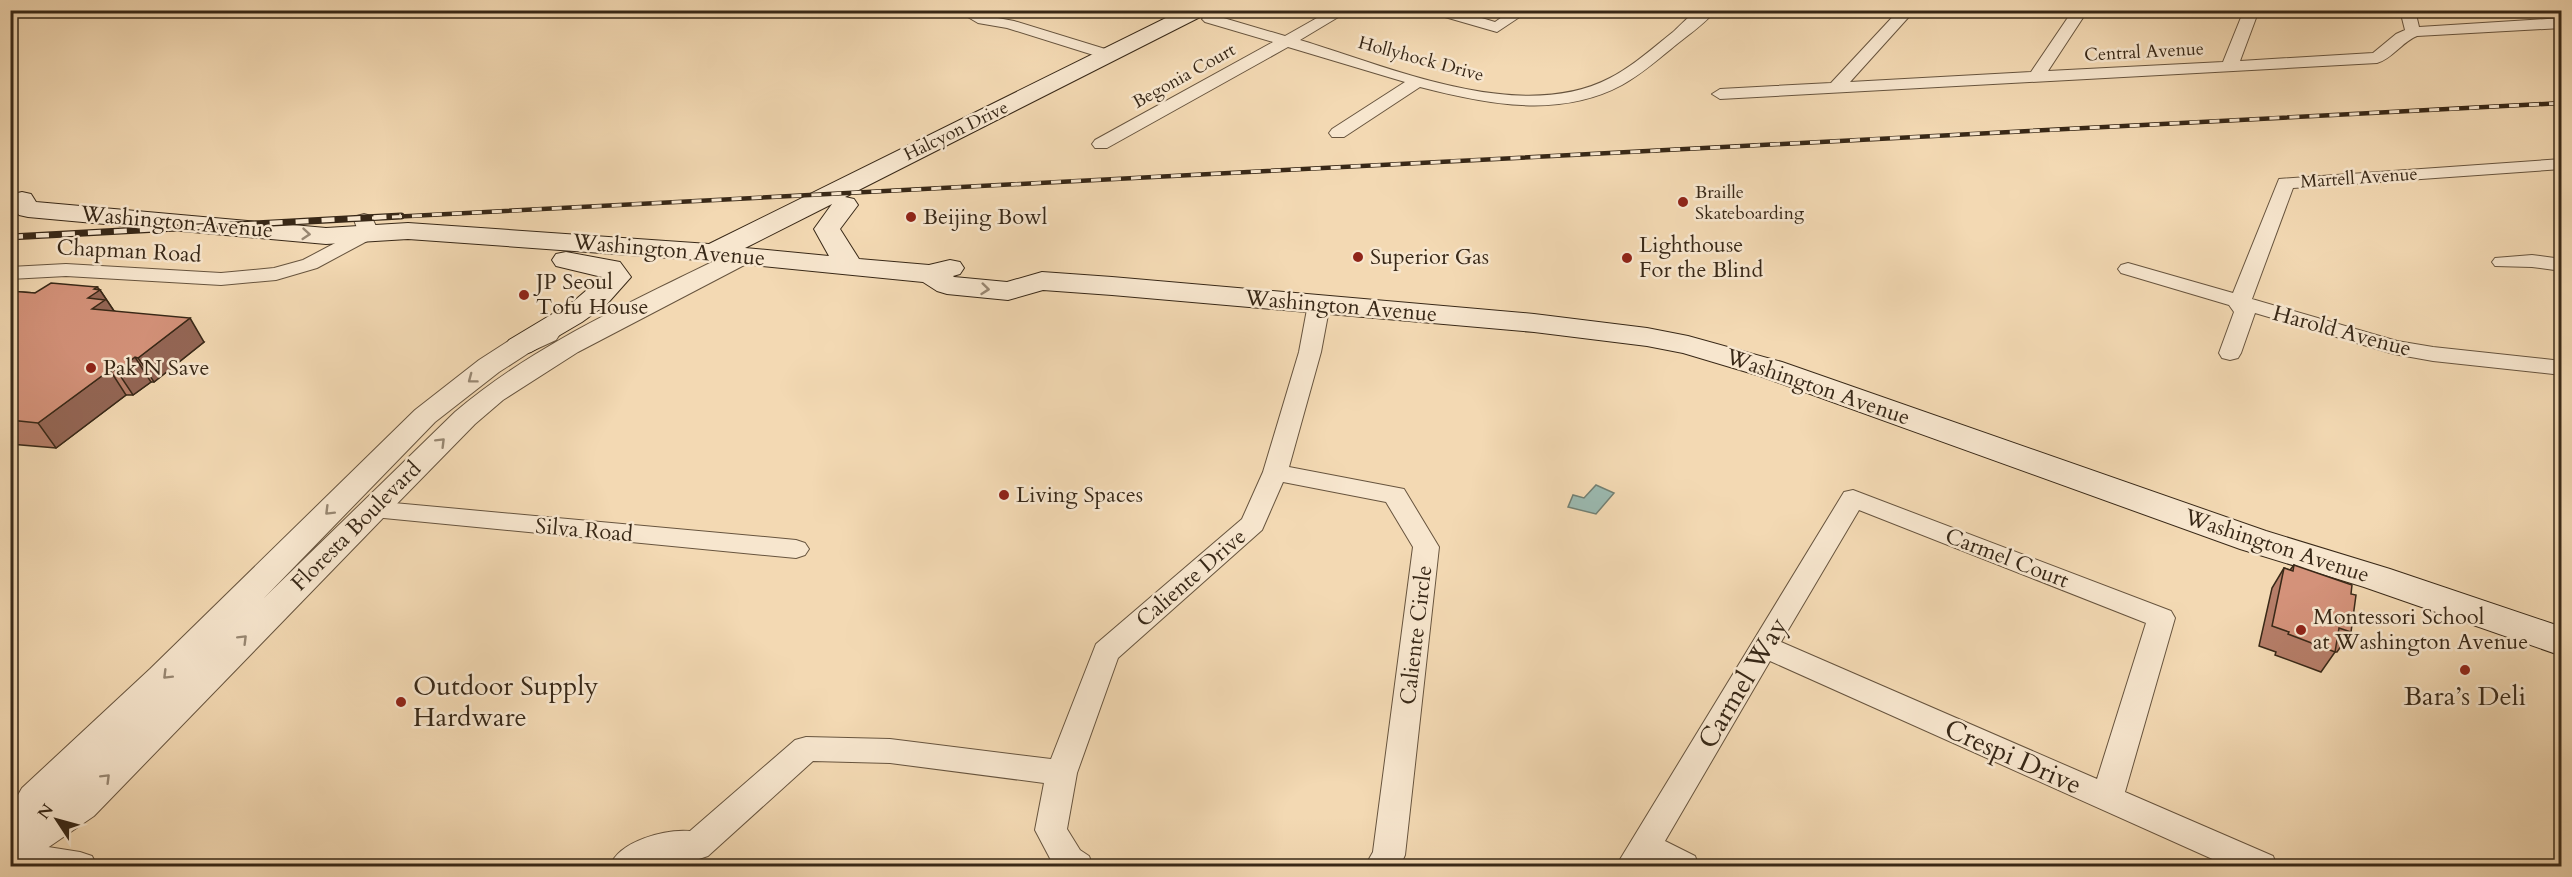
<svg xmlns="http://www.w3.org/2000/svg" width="2572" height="877" viewBox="0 0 2572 877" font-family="Cardo,serif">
	<rect width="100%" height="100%" fill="#f3d9b3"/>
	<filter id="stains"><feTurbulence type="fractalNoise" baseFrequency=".00333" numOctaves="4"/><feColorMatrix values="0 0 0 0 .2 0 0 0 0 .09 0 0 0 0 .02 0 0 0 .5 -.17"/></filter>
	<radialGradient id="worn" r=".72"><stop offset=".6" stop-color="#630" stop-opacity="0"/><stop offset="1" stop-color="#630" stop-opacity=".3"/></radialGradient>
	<path fill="#9bbab1" stroke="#738073" stroke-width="1.5" d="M 1596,485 L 1614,493 L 1596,514 L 1568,507 L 1573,495 L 1584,498 Z"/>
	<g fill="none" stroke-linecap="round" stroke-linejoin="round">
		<defs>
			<path id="minor" d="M 956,10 L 976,10 L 987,16 L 1014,21 L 1115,52 L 1117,55 L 1109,60 L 1103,58 L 1007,28 L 978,23 Z
				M 1331,10 L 1350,10 L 1300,40 C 1390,67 1520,125 1610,78 C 1633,66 1653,48 1673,32 C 1681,25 1689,15 1698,11 C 1703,9 1711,10 1716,10 C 1704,25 1685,37 1671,49 C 1655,62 1640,75 1622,85 C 1559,119 1486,104 1420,87 L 1344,137 L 1332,137 L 1329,133 L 1332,129 L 1405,82 L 1288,47 L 1107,148 L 1095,148 L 1092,144 L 1095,140 L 1273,42 L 1205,22 L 1202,19 L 1205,16 L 1210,14 L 1285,36 Z
				M 1429,10 L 1455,10 L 1495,22 L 1512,10 L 1530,10 L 1497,32 L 1431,13 Z
				M 1899,10 L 1915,10 L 1850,82 L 2031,72 L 2073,10 L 2088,10 L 2048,71 L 2223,62 L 2244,10 L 2259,10 L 2240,61 L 2373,53 L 2396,34 L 2405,30 L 2400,10 L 2415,10 L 2419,27 L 2562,18 L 2562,28 L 2417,36 C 2402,42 2392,59 2377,63 L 1720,99 L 1712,94 L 1720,89 L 1831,83 Z
				M 2562,159 L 2562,169 L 2293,188 L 2252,299 L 2397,341 L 2433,347 L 2562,361 L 2562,375 L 2433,361 L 2394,354 L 2255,313 L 2241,353 L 2238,358 L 2230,360 L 2222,358 L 2219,353 L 2234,312 L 2229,305 L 2121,273 L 2118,269 L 2121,265 L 2128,263 L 2233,293 L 2279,179 Z
				M 364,214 L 371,216 L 377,228 L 371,239 L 317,268 L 276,280 L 221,285 L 66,276 L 10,279 L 10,267 L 66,264 L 221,273 L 274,268 L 303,260 L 356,232 L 357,228 L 354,220 L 357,216 Z
				M 2532,255 L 2562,259 L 2562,271 L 2532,267 L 2495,266 L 2492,262 L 2495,258 Z
				M 1319,298 L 1326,300 L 1330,304 L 1321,352 L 1289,467 L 1404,489 L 1439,547 L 1405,855 L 1400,866 L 1365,866 L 1373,852 L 1413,547 L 1386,502 L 1283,482 L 1262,530 L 1118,658 L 1077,773 L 1067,829 L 1080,850 L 1089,856 L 1093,866 L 1054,866 L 1035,830 L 1044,783 L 890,763 L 813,761 L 708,856 L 696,860 L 668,860 L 653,866 L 610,866 C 619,841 665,829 690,831 L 795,740 L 806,737 L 890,739 L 1051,759 L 1096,644 L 1242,519 L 1263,472 L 1299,352 L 1308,304 L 1312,300 Z
				M 1853,490 L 2171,611 L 2175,618 L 2125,792 L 2273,856 L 2277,866 L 2228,866 L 1770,661 L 1665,841 L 1695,856 L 1699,866 L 1616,866 L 1844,492 ZM 1859,510 L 2146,623 L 2097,779 L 1781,642 Z
				M 372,501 L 796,540 L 805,543 L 809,549 L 805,555 L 796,558 L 363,516 L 359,510 L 363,504 Z
				M 10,841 L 80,852 L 92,856 L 97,866 L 10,866 Z"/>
			<path id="tertiary" d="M 743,248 L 752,251 L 756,256 L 752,261 L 578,352 L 503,400 L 475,424 L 383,518 L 94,816 L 24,864 L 10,866 L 10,809 L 22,788 L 150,669 L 415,410 L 479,360 L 510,340 L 536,328 L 546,326 L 556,328 L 560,334 L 556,340 L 530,352 L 499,372 L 435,422 L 264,598 L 455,412 C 537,342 639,299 734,251 Z"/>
			<path id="secondary" d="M 1182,10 L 1209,10 L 1206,14 L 845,197 L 854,199 L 858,205 L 840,229 L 859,259 L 929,265 L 950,260 L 960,262 L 964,268 L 960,274 L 953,276 L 954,277 L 1007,282 L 1042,272 L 1112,277 L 1534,314 L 1647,328 L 1688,336 L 1782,362 L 2266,531 L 2390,569 L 2562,627 L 2562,656 L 2364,587 L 2240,549 L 1760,376 L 1683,353 L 1647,346 L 1534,332 L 1112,295 L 1043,290 L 1008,300 L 947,294 L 937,291 L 923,282 L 713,261 L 408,239 L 326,244 L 28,217 L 19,215 L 10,202 L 13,194 L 22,192 L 31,194 L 36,202 L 326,228 L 408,223 L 709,244 ZM 832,204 L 814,229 L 829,256 L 745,248 Z
				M 566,252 L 620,262 L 631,277 L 607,304 L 582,322 L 531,352 L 520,355 L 509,352 L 505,346 L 509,340 L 574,301 L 602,277 L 556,266 L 552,260 L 556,254 Z"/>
		</defs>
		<use href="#minor" stroke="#67543e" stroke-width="2"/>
		<use href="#tertiary" stroke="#67543e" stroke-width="2"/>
		<use href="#secondary" stroke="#382817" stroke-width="2"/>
		<use href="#minor" fill="#f7e6ce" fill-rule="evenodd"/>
		<use href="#tertiary" fill="#f7e6ce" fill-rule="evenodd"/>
		<use href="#secondary" fill="#f7e6ce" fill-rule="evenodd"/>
		<defs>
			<path id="rail-far1" d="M 372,218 L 2562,103"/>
			<path id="rail" d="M 10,237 L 401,216"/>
		</defs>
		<use href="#rail-far1" stroke="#382817" stroke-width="4.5"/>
		<use href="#rail" stroke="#382817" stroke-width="7"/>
		<use href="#rail-far1" stroke="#f7e6ce" stroke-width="3" stroke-dasharray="10" stroke-linecap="butt"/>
		<use href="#rail" stroke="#f7e6ce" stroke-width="4.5" stroke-dasharray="13" stroke-linecap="butt"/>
	</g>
	<path fill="#b67e69" stroke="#382817" stroke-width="1.5" d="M 97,287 L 99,290 L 100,290 L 114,311 L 204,342 L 154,382 L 151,382 L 133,395 L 126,395 L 56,448 L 10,444 L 10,291 L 35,293 Z
		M 2294,565 L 2351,632 L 2337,652 L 2335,652 L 2321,672 L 2275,655 L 2276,652 L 2259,646 L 2272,588 L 2284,568 L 2290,570 Z"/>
	<path fill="#946655" stroke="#382817" stroke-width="1.5" d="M 97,287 L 100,290 L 116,314 L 92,309 L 88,298 L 94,289 Z
		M 190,318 L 204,342 L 154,382 L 138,358 Z
		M 135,357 L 151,382 L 133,395 L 117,371 Z
		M 110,370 L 126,395 L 56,448 L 38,423 Z"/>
	<path fill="#d4927a" stroke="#382817" stroke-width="1.5" d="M 51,283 L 97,287 L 94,289 L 100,290 L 88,298 L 105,300 L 92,309 L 190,318 L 138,358 L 135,357 L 117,371 L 110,370 L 38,423 L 10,420 L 10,291 L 35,293 Z
		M 2294,565 L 2352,585 L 2351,594 L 2356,595 L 2351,632 L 2339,628 L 2335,652 L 2288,634 L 2289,632 L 2272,626 L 2284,568 L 2293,571 Z"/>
	<defs><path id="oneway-chevron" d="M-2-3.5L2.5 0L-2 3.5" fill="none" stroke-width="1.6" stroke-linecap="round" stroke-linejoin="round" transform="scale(1.5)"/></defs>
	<g stroke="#988772">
		<use href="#oneway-chevron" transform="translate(306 234) rotate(5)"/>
		<use href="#oneway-chevron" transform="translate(985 289) rotate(6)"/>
		<use href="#oneway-chevron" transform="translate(472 379) rotate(143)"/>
		<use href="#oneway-chevron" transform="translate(441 442) rotate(-45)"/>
		<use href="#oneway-chevron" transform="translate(329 511) rotate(135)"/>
		<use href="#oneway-chevron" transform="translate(243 639) rotate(-45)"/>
		<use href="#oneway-chevron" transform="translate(167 675) rotate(135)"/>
		<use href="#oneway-chevron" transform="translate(106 778) rotate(-45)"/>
	</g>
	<g fill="#8f2418" stroke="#f7e6ce" stroke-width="2">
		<circle cx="1683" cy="202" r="6"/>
		<circle cx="911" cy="217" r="6"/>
		<circle cx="1358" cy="257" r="6"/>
		<circle cx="1627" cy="258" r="6"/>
		<circle cx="524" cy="295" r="6"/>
		<circle cx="91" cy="368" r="6"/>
		<circle cx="1004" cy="495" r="6"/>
		<circle cx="2301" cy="630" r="6"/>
		<circle cx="2465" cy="670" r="6"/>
		<circle cx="401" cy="702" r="6"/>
	</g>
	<g text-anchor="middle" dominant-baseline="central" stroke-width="5" stroke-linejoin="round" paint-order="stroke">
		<g font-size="18" fill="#382817" stroke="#f7e6ce">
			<text transform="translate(2144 52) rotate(-3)">Central Avenue</text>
			<text transform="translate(1421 59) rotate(15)">Hollyhock Drive</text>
			<text transform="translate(1184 76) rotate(-29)">Begonia Court</text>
			<text transform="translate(956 131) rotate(-26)">Halcyon Drive</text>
			<text transform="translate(2359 178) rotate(-4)">Martell Avenue</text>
		</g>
		<g font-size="18" fill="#382817" stroke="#f7e6ce" text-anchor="start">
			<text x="1695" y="192">Braille<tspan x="1695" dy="21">Skateboarding</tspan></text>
		</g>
		<g font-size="22" fill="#382817" stroke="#f7e6ce" text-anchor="start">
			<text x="923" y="217">Beijing Bowl</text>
			<text x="1639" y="245">Lighthouse<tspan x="1639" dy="25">For the Blind</tspan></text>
			<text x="1370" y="257">Superior Gas</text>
			<text x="536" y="282">JP Seoul<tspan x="536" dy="25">Tofu House</tspan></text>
			<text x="103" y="368">Pak N Save</text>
			<text x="1016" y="495">Living Spaces</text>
			<text x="2313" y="617">Montessori School<tspan x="2313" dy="25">at Washington Avenue</tspan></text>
		</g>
		<g font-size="22" fill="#382817" stroke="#f7e6ce">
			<text transform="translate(177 222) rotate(5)">Washington Avenue</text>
			<text transform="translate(669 250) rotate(5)">Washington Avenue</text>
			<text transform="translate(129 251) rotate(3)">Chapman Road</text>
			<text transform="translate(1341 306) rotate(5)">Washington Avenue</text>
			<text transform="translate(2342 331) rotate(15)">Harold Avenue</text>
			<text transform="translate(1818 387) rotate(19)">Washington Avenue</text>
			<text transform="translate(356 526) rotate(-45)">Floresta Boulevard</text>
			<text transform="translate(584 530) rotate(5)">Silva Road</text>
			<text transform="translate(2277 546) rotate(18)">Washington Avenue</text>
			<text transform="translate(2007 558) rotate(21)">Carmel Court</text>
			<text transform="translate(1191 578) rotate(-41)">Caliente Drive</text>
			<text transform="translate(1416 635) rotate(-83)">Caliente Circle</text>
		</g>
		<g font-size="27" fill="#382817" stroke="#f7e6ce">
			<text transform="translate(1743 683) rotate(-59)">Carmel Way</text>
			<text transform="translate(2013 757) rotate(24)">Crespi Drive</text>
		</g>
		<g font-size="27" fill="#382817" stroke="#f7e6ce" text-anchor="start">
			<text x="413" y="686">Outdoor Supply<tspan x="413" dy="31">Hardware</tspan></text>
			<text x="2465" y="696" text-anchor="middle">Bara’s Deli</text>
		</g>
	</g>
	<rect width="2572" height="877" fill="none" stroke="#f3d9b3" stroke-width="36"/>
	<rect x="12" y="12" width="2548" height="853" fill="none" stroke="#382817" stroke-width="3"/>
	<rect x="18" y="18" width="2536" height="841" fill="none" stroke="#382817" stroke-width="1.5"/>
	<g transform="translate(57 820) rotate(306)" stroke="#f7e6ce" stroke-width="4.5" paint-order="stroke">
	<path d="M0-4.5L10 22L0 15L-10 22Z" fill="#382817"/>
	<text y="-9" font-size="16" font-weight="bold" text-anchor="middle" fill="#382817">N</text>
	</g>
	<rect width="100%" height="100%" filter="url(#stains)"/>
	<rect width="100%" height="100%" fill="url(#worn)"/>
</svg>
